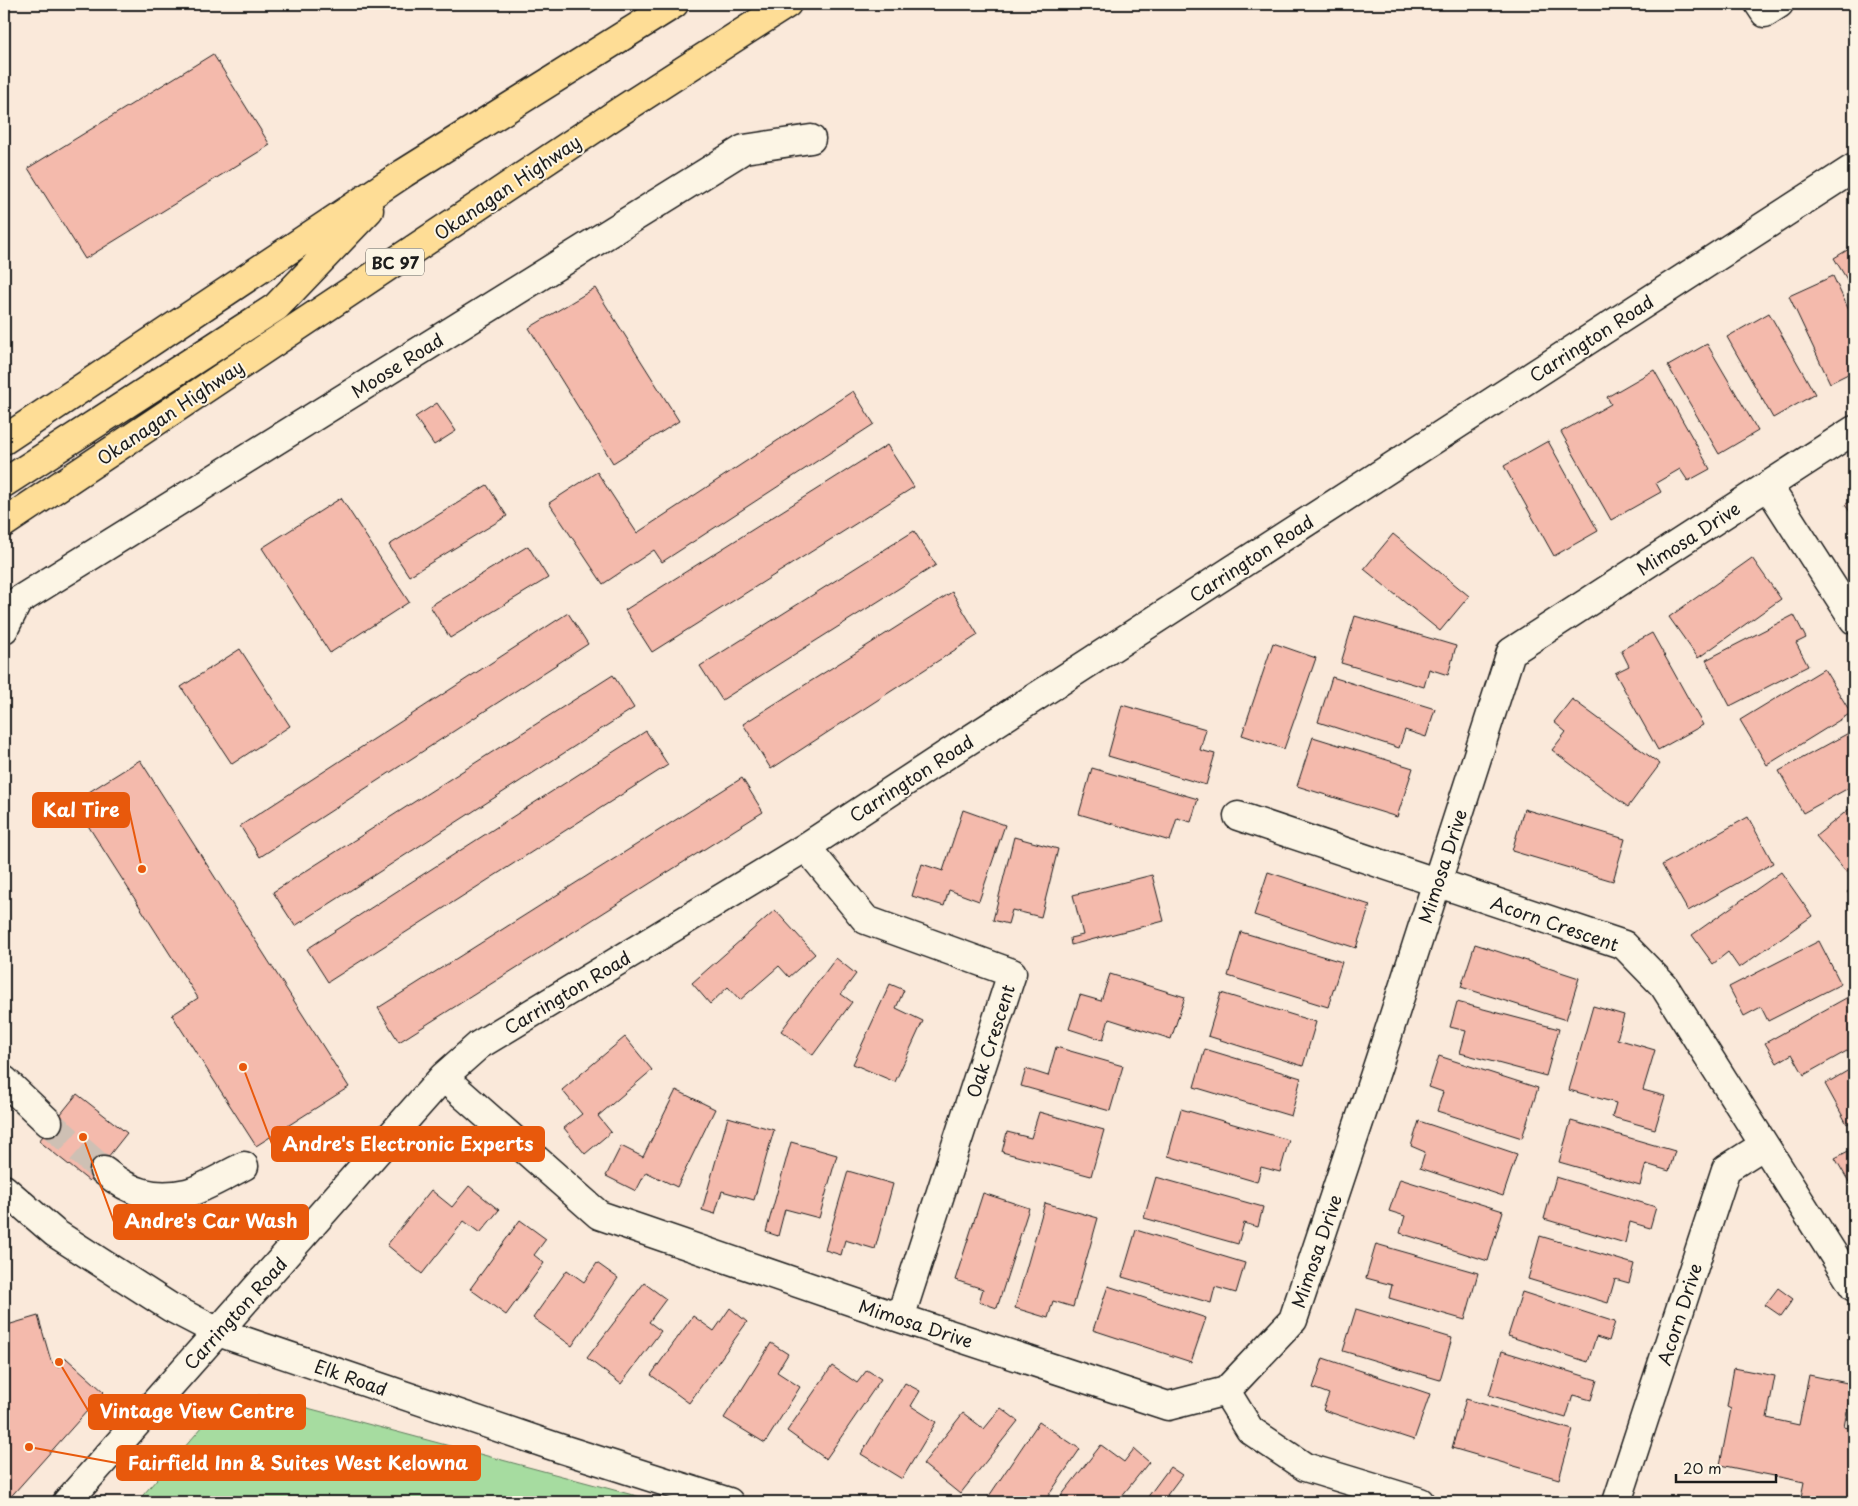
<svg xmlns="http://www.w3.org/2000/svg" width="1858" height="1506" viewBox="0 0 1858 1506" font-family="'Playpen Sans',sans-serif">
	<rect width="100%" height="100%" fill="#fae9da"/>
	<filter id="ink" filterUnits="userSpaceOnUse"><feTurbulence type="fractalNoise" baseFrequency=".02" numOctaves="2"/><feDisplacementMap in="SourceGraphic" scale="10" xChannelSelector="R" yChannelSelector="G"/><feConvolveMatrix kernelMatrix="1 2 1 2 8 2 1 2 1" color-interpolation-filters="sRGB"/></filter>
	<g filter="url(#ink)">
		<path fill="#a6dca0" stroke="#617c5e" d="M 259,1395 L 659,1502 L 137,1502 L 203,1426 Z"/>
		<path fill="#f4baac" stroke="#1c1c1c" d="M 213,54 L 270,145 L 85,259 L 28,168 Z
			M 1854,246 L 1854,291 L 1834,258 Z
			M 1833,276 L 1854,321 L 1854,371 L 1830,383 L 1789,296 Z
			M 595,288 L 679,421 L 613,463 L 529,328 Z
			M 1769,313 L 1815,394 L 1773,418 L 1727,337 Z
			M 1707,344 L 1758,431 L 1719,454 L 1668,366 Z
			M 1654,370 L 1710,469 L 1688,481 L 1680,469 L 1656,483 L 1661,492 L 1611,520 L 1561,432 L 1611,404 L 1607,397 Z
			M 853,391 L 874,424 L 662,562 L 654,550 L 603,584 L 549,503 L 597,472 L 637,533 Z
			M 437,403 L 456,431 L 434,445 L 415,417 Z
			M 1548,441 L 1598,531 L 1554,556 L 1504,466 Z
			M 887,445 L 914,487 L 652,652 L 625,610 Z
			M 487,485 L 507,516 L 409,576 L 389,545 Z
			M 341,498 L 409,602 L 330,653 L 262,548 Z
			M 1854,498 L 1854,517 L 1845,505 Z
			M 914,531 L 936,565 L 722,700 L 700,666 Z
			M 1393,534 L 1469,596 L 1440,631 L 1364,569 Z
			M 528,546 L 548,578 L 450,638 L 430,606 Z
			M 1752,558 L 1781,599 L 1698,658 L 1669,617 Z
			M 952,592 L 978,635 L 771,769 L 743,724 Z
			M 568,613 L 588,644 L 260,857 L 240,826 Z
			M 1794,615 L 1806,638 L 1796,643 L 1808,666 L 1730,706 L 1706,660 Z
			M 1355,616 L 1456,646 L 1448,675 L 1429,669 L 1424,687 L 1341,663 Z
			M 1652,633 L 1703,725 L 1658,750 L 1615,673 L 1629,666 L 1621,650 Z
			M 1273,643 L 1316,658 L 1284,749 L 1242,735 Z
			M 240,649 L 290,726 L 232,764 L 181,687 Z
			M 1824,669 L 1851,713 L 1767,765 L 1740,720 Z
			M 613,675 L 634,708 L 295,926 L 273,892 Z
			M 1332,677 L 1435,709 L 1426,737 L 1405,730 L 1399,748 L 1318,722 Z
			M 1572,699 L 1660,764 L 1628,807 L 1552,750 L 1566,732 L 1554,722 Z
			M 1122,705 L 1206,729 L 1200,750 L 1215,754 L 1206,785 L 1108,756 Z
			M 1854,730 L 1854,785 L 1803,813 L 1779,771 Z
			M 646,731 L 668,765 L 328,982 L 307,949 Z
			M 1313,737 L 1413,768 L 1397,817 L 1297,786 Z
			M 140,760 L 349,1087 L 256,1146 L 172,1015 L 198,998 L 73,802 Z
			M 1092,768 L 1198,799 L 1191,822 L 1177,818 L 1170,841 L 1079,814 Z
			M 742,778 L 763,812 L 399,1042 L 378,1008 Z
			M 1854,805 L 1854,866 L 1846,872 L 1816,836 Z
			M 1524,809 L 1625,839 L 1613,881 L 1512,851 Z
			M 963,810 L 1005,825 L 979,901 L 949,890 L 944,906 L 912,896 L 922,864 L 943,871 Z
			M 1748,817 L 1773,863 L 1688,911 L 1662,865 Z
			M 1014,837 L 1058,849 L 1041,917 L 1012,910 L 1008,924 L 993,920 Z
			M 1268,872 L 1370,905 L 1356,948 L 1254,915 Z
			M 1781,872 L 1812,916 L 1739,968 L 1728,952 L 1713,964 L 1692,935 Z
			M 1152,875 L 1164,921 L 1071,945 L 1070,938 L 1083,935 L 1073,895 Z
			M 1854,886 L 1854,900 L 1847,892 Z
			M 775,910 L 815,954 L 789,977 L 779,966 L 740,1000 L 728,987 L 710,1004 L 692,983 Z
			M 1241,932 L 1342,962 L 1328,1007 L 1228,976 Z
			M 1819,941 L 1841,984 L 1768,1021 L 1761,1007 L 1744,1016 L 1729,987 Z
			M 1475,944 L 1579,978 L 1566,1020 L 1461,987 Z
			M 836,958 L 856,974 L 841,994 L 852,1002 L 813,1055 L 781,1031 Z
			M 1110,974 L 1185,997 L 1171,1039 L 1109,1019 L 1103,1040 L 1069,1029 L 1080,995 L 1101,1001 Z
			M 890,984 L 904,990 L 896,1008 L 923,1021 L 895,1082 L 853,1064 Z
			M 1221,993 L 1316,1022 L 1303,1066 L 1208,1036 Z
			M 1848,997 L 1854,1008 L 1854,1047 L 1804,1075 L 1792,1054 L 1777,1063 L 1765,1043 Z
			M 1457,1002 L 1559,1029 L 1546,1076 L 1460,1053 L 1466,1031 L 1450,1027 Z
			M 1593,1006 L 1624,1015 L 1617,1039 L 1655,1050 L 1643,1090 L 1665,1096 L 1655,1129 L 1612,1117 L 1616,1103 L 1569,1090 Z
			M 625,1037 L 652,1070 L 598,1116 L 611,1132 L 585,1154 L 564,1128 L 582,1114 L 562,1090 Z
			M 1056,1047 L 1123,1066 L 1110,1111 L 1021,1086 L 1026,1069 L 1048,1076 Z
			M 1205,1049 L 1301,1078 L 1291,1116 L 1194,1087 Z
			M 1439,1056 L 1538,1088 L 1522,1138 L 1437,1111 L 1443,1092 L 1429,1087 Z
			M 1854,1067 L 1854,1120 L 1847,1124 L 1825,1084 Z
			M 676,1090 L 715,1109 L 677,1187 L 646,1172 L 636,1191 L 606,1176 L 621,1146 L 643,1157 Z
			M 77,1094 L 127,1133 L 89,1181 L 39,1141 Z
			M 1181,1109 L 1289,1140 L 1280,1172 L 1261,1167 L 1257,1182 L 1168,1156 Z
			M 1039,1112 L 1104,1130 L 1091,1176 L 1002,1152 L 1007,1132 L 1031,1138 Z
			M 728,1117 L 774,1130 L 754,1200 L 722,1191 L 715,1214 L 702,1210 Z
			M 1419,1121 L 1517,1154 L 1503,1196 L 1420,1168 L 1425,1152 L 1411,1146 Z
			M 1571,1121 L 1675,1151 L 1669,1171 L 1646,1164 L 1640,1185 L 1559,1162 Z
			M 791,1142 L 837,1155 L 819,1218 L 785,1209 L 778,1236 L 766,1232 Z
			M 1854,1148 L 1854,1179 L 1849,1182 L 1835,1158 Z
			M 848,1171 L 893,1184 L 875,1249 L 845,1240 L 841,1255 L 825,1250 Z
			M 1156,1177 L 1263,1207 L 1258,1227 L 1244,1223 L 1238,1244 L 1144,1218 Z
			M 1556,1177 L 1656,1207 L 1650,1228 L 1630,1222 L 1625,1243 L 1544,1219 Z
			M 1400,1179 L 1503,1211 L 1488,1261 L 1400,1233 L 1405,1216 L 1389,1211 Z
			M 469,1186 L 499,1210 L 480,1233 L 464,1221 L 422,1274 L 387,1245 L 431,1190 L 452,1207 Z
			M 983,1193 L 1029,1208 L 997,1308 L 979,1302 L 983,1289 L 955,1280 Z
			M 1045,1203 L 1098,1218 L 1073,1307 L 1053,1301 L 1048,1318 L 1015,1308 Z
			M 520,1220 L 546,1239 L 534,1255 L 544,1263 L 506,1315 L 470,1289 Z
			M 1136,1230 L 1245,1263 L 1236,1293 L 1215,1287 L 1211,1303 L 1122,1277 Z
			M 1540,1236 L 1634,1264 L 1629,1283 L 1615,1279 L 1608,1303 L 1528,1279 Z
			M 1376,1244 L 1478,1273 L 1465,1320 L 1389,1298 L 1392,1285 L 1366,1278 Z
			M 597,1263 L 618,1278 L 572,1346 L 533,1318 L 567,1270 L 584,1282 Z
			M 644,1283 L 666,1299 L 649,1322 L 661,1331 L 621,1384 L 587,1358 Z
			M 1108,1286 L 1206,1318 L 1191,1362 L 1093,1330 Z
			M 1778,1288 L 1793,1299 L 1781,1316 L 1765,1305 Z
			M 1522,1292 L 1615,1322 L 1609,1341 L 1596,1337 L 1588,1362 L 1508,1336 Z
			M 730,1308 L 747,1322 L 689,1403 L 651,1375 L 693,1316 L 714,1331 Z
			M 1356,1309 L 1452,1338 L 1440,1380 L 1343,1351 Z
			M 38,1316 L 51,1361 L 58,1367 L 66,1358 L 104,1392 L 6,1502 L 4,1502 L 4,1326 Z
			M 771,1343 L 788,1354 L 777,1372 L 800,1387 L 765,1443 L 724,1418 Z
			M 1502,1351 L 1597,1380 L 1591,1400 L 1573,1395 L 1566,1418 L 1489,1395 Z
			M 1323,1358 L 1430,1394 L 1414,1440 L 1323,1410 L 1329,1394 L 1313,1388 Z
			M 832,1366 L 857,1383 L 867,1370 L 881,1379 L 826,1459 L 787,1431 Z
			M 1734,1368 L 1775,1376 L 1767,1418 L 1799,1425 L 1809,1375 L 1852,1384 L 1844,1427 L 1854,1429 L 1854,1476 L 1849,1502 L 1800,1502 L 1804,1482 L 1720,1465 L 1731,1409 L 1727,1407 Z
			M 905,1383 L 920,1391 L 911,1406 L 936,1422 L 902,1479 L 861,1454 Z
			M 1466,1399 L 1573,1430 L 1559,1479 L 1452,1448 Z
			M 1001,1408 L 1018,1421 L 960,1494 L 923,1464 L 963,1413 L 984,1429 Z
			M 1039,1422 L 1080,1449 L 1044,1502 L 985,1502 Z
			M 1101,1445 L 1124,1462 L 1134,1449 L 1149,1462 L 1117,1502 L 1069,1502 L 1061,1496 Z
			M 1170,1467 L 1182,1475 L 1167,1495 L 1177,1502 L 1144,1502 Z"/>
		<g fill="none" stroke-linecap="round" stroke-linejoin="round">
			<path stroke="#cec0b4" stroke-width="28" stroke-dasharray="28 14" stroke-linecap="butt" d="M 48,1122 L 104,1171"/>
			<defs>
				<path id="minor" d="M 1759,4 L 1765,13 L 1779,4
					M 1768,486 L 1854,620
					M 4,629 L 18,601 L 744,149 L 811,139
					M 1238,816 L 1624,945 L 1664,986 L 1854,1287
					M 806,847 L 866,920 L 1012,973 L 900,1318
					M 443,1077 L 599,1215 L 900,1318 L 1168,1406 L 1226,1391 L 1293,1320 L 1381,1056 L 1511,652 L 1854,430
					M 4,1080 L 48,1122
					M 104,1171 C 131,1193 154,1200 187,1193 C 201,1190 230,1173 244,1166
					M 4,1189 L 55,1233 L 170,1307 L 218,1332 L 559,1448 L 729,1502
					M 1226,1391 L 1250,1430 L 1305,1467 L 1420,1502
					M 67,1502 L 443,1077 L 479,1045 L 806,847 L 946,755 L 1854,168
					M 1617,1502 L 1726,1169 L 1764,1145"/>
				<path id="highway" d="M 4,440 L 404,173 L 674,4
					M 4,483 L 276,307 L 369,210
					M 4,523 L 622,110 L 787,4"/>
			</defs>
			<use href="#minor" stroke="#1c1c1c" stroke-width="31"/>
			<use href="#highway" stroke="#1c1c1c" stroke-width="31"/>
			<use href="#minor" stroke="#fcf5e5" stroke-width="28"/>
			<use href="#highway" stroke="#fedd96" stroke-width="28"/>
		</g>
	</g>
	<g text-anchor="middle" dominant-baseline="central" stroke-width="4" stroke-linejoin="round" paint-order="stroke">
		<rect fill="#fcf5e5" stroke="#5f5d58" stroke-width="1" x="366" y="248.5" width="58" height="27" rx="4"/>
		<g font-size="16" font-weight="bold" fill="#1c1c1c">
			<text x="395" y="262">BC 97</text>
		</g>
		<g font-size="18" fill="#1c1c1c" stroke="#fcf5e5">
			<text transform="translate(507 187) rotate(-34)">Okanagan Highway</text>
			<text transform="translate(1591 338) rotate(-33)">Carrington Road</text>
			<text transform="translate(397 365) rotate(-32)">Moose Road</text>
			<text transform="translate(170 412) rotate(-34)">Okanagan Highway</text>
			<text transform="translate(1688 538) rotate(-33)">Mimosa Drive</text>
			<text transform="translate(1251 558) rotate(-33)">Carrington Road</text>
			<text transform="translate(911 778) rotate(-33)">Carrington Road</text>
			<text transform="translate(1442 866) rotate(-72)">Mimosa Drive</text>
			<text transform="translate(1555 923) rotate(19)">Acorn Crescent</text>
			<text transform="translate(567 992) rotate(-31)">Carrington Road</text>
			<text transform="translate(990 1041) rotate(-72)">Oak Crescent</text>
			<text transform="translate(1316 1251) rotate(-71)">Mimosa Drive</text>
			<text transform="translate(235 1313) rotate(-48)">Carrington Road</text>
			<text transform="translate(1679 1314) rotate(-72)">Acorn Drive</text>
			<text transform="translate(916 1323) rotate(18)">Mimosa Drive</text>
			<text transform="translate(351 1377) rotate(19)">Elk Road</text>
		</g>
	</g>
	<path fill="none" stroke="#e8590c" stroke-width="2" d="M142 869L129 810M243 1067L272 1144M83 1137L114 1222M59 1362L89 1412M29 1447L117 1463"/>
	<g fill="#e8590c" stroke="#fcf5e5" stroke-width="2">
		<circle cx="142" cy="869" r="5"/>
		<circle cx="243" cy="1067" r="5"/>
		<circle cx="83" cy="1137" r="5"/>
		<circle cx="59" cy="1362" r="5"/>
		<circle cx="29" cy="1447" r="5"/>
	</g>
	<g fill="#e8590c" stroke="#e8590c" stroke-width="2">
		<rect x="33" y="793" width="96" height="34" rx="5"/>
		<rect x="272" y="1127" width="272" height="34" rx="5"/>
		<rect x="114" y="1205" width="194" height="34" rx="5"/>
		<rect x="89" y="1395" width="216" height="34" rx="5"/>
		<rect x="117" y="1446" width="363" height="34" rx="5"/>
	</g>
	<g font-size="19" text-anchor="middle" font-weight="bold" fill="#fff">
		<text x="81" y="817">Kal Tire</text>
		<text x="408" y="1151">Andre's Electronic Experts</text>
		<text x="211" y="1228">Andre's Car Wash</text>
		<text x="197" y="1418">Vintage View Centre</text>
		<text x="298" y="1470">Fairfield Inn &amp; Suites West Kelowna</text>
	</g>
	<rect width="1858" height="1506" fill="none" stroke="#fcf5e5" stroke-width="20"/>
	<rect x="10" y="10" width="1838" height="1486" fill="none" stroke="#1c1c1c" stroke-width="2" filter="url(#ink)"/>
	<path d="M1676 1474v8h100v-8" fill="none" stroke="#1c1c1c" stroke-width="2.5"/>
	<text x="1683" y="1474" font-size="15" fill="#1c1c1c" stroke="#fcf5e5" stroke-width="4" paint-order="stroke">20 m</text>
</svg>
